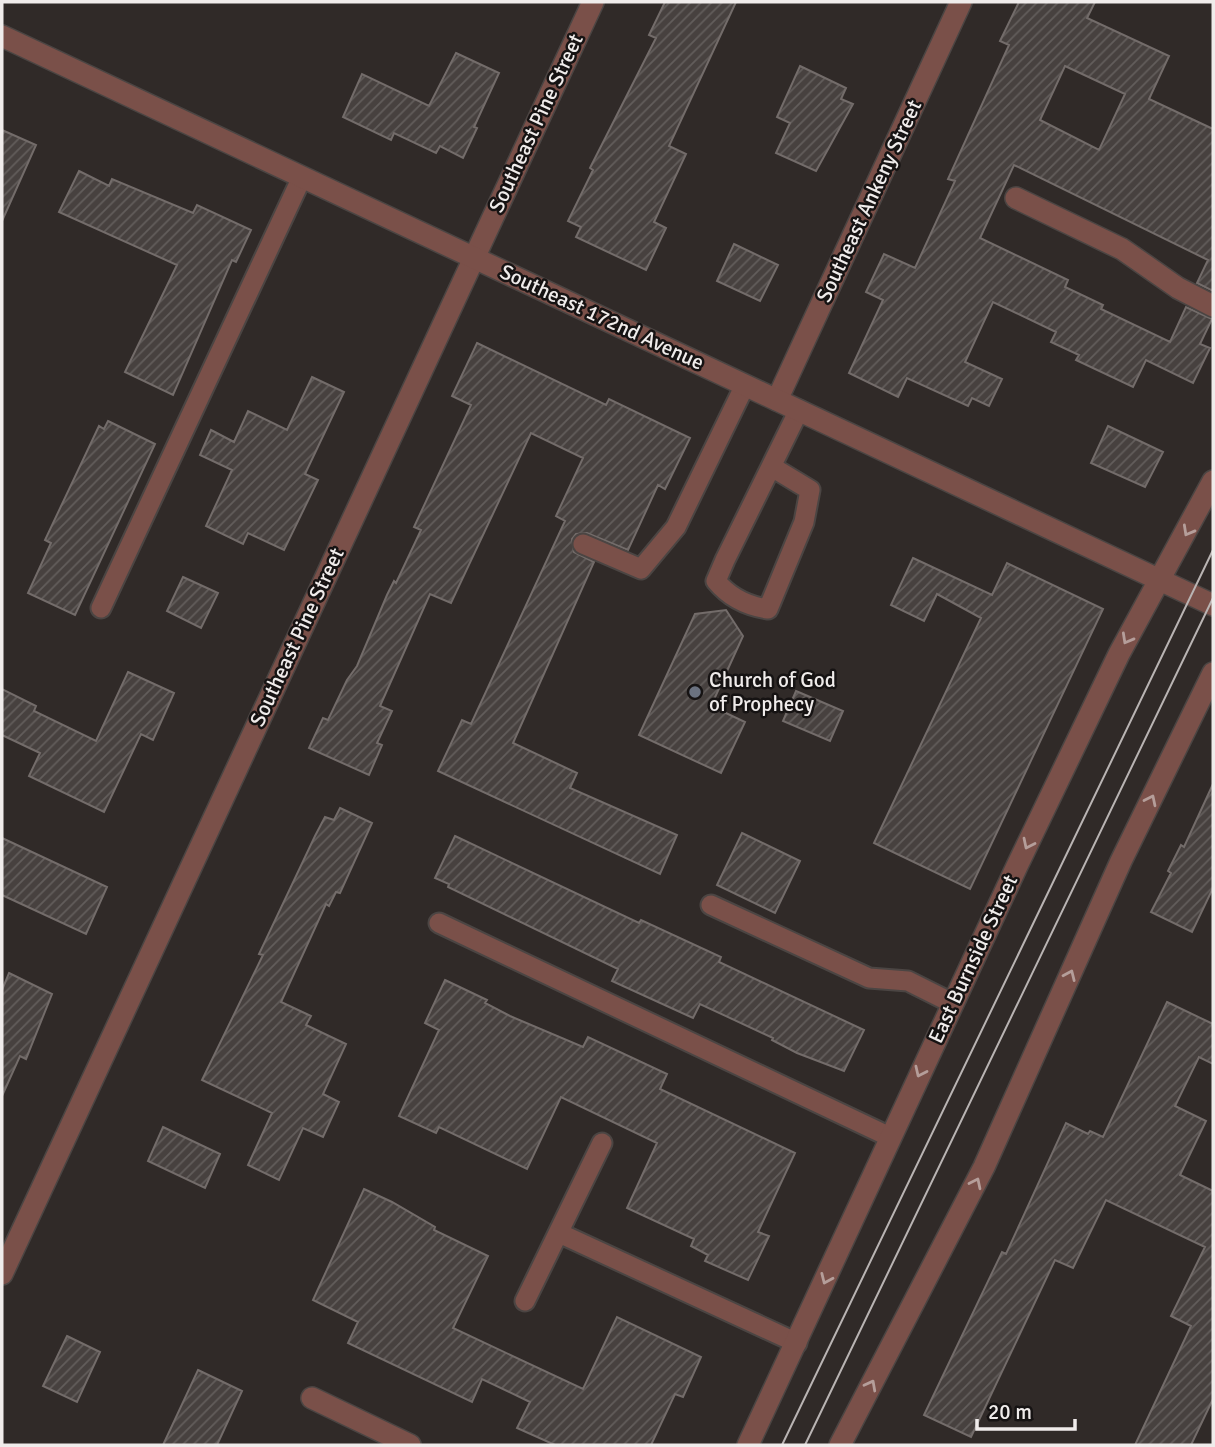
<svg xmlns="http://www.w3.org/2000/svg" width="1215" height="1447" viewBox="0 0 1215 1447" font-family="Signika,sans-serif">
	<defs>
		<pattern id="building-hatch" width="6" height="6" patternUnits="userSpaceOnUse" patternTransform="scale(1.75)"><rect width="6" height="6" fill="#47413f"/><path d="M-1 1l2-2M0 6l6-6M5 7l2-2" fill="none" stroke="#625d5b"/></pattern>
	</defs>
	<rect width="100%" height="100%" fill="#302a28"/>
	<path fill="url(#building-hatch)" stroke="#736c6a" stroke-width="2" fill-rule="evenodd" d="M 665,2 L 736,2 L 669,146 L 686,154 L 654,222 L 666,228 L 646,270 L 576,237 L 581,227 L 568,221 L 593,170 L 590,168 L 656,38 L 649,35 Z
		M 1019,2 L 1095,2 L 1087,18 L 1169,56 L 1149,99 L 1213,129 L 1213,291 L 1197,283 L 1208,260 L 1014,165 L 980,238 L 1068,280 L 1065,287 L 1103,305 L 1101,309 L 1170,342 L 1186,307 L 1212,319 L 1200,344 L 1210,348 L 1193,383 L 1146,360 L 1133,387 L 1076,360 L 1079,355 L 1051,342 L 1056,332 L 993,302 L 965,362 L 1002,379 L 989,406 L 972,398 L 968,406 L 907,378 L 898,397 L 849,373 L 883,300 L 866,292 L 884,254 L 915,268 L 955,181 L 948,179 L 1009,45 L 1000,41 ZM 1065,66 L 1125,94 L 1099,150 L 1040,120 Z
		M 456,53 L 499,73 L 474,127 L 477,128 L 463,158 L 440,146 L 436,153 L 394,133 L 391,140 L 343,117 L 362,74 L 429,106 Z
		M 800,66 L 846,88 L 841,99 L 853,104 L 816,171 L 776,153 L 790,123 L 777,117 Z
		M 2,130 L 36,145 L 2,221 Z
		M 79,171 L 109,186 L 112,179 L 193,213 L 197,205 L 251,230 L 236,262 L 232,260 L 173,395 L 125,372 L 177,265 L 59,212 Z
		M 734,244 L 778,265 L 760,301 L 717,281 Z
		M 477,343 L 606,405 L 609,399 L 690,438 L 665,489 L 658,485 L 628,550 L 587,533 L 576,534 L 572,539 L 574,552 L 594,562 L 513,743 L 577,773 L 570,788 L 677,835 L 660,874 L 438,771 L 462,720 L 471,724 L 565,521 L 556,516 L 583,458 L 531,433 L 451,603 L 430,594 L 380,706 L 392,711 L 377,743 L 382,745 L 369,775 L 309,748 L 323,718 L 328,720 L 347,680 L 357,666 L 387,595 L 394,581 L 396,583 L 421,530 L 414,527 L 471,405 L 452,396 Z
		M 312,377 L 344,392 L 305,474 L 318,480 L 284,550 L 248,533 L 243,544 L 206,526 L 232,470 L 200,455 L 211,430 L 234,442 L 248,411 L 287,430 Z
		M 108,421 L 155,444 L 75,615 L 28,593 L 51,543 L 45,540 L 99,426 L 104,429 Z
		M 1108,426 L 1163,452 L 1145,487 L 1091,463 Z
		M 913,558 L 992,595 L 1007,563 L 1103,609 L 970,889 L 874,843 L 981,618 L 937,594 L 924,621 L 891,605 Z
		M 183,577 L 218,593 L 201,628 L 167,611 Z
		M 726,610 L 743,636 L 711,706 L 745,722 L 721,773 L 639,735 L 695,614 Z
		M 128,672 L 174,693 L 153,740 L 141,734 L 104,812 L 29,776 L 40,753 L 2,735 L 2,689 L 36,706 L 34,711 L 96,741 Z
		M 796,691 L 843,711 L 830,741 L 783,721 Z
		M 1213,784 L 1213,888 L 1192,932 L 1151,912 L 1171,873 L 1168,871 L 1181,845 L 1184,847 Z
		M 340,808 L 372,823 L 340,893 L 336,892 L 329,906 L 326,904 L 281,1002 L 311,1016 L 306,1025 L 346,1044 L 323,1094 L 339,1102 L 323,1137 L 303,1128 L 279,1180 L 248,1165 L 272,1113 L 202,1080 L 263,955 L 259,954 L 315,836 L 325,817 L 334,820 Z
		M 742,833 L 800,861 L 775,913 L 717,885 Z
		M 455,836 L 639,923 L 641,920 L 721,957 L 719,962 L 864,1030 L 844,1071 L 797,1053 L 772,1040 L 773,1038 L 700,1004 L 693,1018 L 612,981 L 618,969 L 448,887 L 449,884 L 435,878 Z
		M 2,838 L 107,887 L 86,934 L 2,895 Z
		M 9,973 L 52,994 L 26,1059 L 20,1056 L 2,1096 L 2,990 Z
		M 445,980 L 487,1000 L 485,1003 L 510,1016 L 583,1047 L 588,1037 L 667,1074 L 660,1089 L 795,1153 L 758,1232 L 769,1236 L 748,1280 L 705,1261 L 708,1255 L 691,1246 L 694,1239 L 627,1208 L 657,1143 L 561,1097 L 527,1169 L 439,1127 L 436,1133 L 399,1116 L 439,1030 L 425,1023 Z
		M 1167,1002 L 1213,1024 L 1213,1064 L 1199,1057 L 1175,1106 L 1206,1121 L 1180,1175 L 1213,1191 L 1213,1399 L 1191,1445 L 1135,1445 L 1191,1326 L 1171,1316 L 1205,1247 L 1106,1200 L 1073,1268 L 1055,1260 L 971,1437 L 924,1415 L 1002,1252 L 1006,1254 L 1066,1123 L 1088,1134 L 1090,1131 L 1103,1137 Z
		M 163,1127 L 220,1154 L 205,1188 L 148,1161 Z
		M 364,1189 L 392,1202 L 435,1227 L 434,1230 L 488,1256 L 453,1328 L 583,1389 L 617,1317 L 701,1357 L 683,1397 L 675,1394 L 651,1445 L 555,1445 L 517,1428 L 530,1402 L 482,1379 L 472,1402 L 348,1343 L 358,1322 L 313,1300 Z
		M 67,1336 L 100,1352 L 77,1402 L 43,1386 Z
		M 198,1370 L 242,1391 L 217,1445 L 163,1445 Z"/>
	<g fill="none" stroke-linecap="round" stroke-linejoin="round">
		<defs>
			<path id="service" d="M 772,467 L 810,490 L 804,522 L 768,609 C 747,606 730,598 716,581 L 725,560 L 799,410
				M 583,544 L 641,569 L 676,527 L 745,385
				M 101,608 L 302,177
				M 711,905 L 869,978 L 908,981 L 952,1003
				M 439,923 L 890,1137
				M 559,1233 L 797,1343
				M 525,1301 L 602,1143"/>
			<path id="minor" d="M 1016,198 L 1122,249 L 1178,288 L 1213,306
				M 777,400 L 961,2
				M 2,1274 L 593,2
				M 312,1398 L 410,1445"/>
			<path id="tertiary" d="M 2,36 L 1213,605
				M 748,1445 L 1017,866 L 1119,654 L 1213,481
				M 840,1445 L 984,1167 L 1121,861 L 1213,673"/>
		</defs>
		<use href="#service" stroke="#4b4543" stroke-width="23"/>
		<use href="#minor" stroke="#4b4543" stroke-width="24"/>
		<use href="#tertiary" stroke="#4b4543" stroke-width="24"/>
		<use href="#service" stroke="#7a5049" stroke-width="19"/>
		<use href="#minor" stroke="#7a5049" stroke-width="21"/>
		<use href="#tertiary" stroke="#7a5049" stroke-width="21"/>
		<path stroke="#b9b4b3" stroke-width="2" d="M 782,1445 L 1213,550
			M 805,1445 L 1213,598"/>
	</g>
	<defs><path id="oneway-chevron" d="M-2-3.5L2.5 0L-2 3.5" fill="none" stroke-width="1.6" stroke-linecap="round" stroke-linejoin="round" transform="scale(1.75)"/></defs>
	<g stroke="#b59e9a">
		<use href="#oneway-chevron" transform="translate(1188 531) rotate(119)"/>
		<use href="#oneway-chevron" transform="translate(1127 639) rotate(119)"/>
		<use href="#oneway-chevron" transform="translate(1151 800) rotate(-64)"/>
		<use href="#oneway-chevron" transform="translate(1028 844) rotate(116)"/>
		<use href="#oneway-chevron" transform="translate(1070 975) rotate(-66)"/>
		<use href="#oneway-chevron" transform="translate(920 1072) rotate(115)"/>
		<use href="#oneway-chevron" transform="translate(976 1183) rotate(-64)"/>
		<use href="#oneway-chevron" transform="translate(826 1279) rotate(114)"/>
		<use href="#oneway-chevron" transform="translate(871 1385) rotate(-62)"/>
	</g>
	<circle fill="#6b7280" stroke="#161313" stroke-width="2.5" cx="695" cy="692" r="7"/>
	<g text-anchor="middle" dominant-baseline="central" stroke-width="5" stroke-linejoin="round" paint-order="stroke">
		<g font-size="21" fill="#f0eceb" stroke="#161313">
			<text transform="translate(536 123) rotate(-65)">Southeast Pine Street</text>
			<text transform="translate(869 201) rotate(-65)">Southeast Ankeny Street</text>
			<text transform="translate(602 317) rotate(25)">Southeast 172nd Avenue</text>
			<text transform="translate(297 637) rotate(-65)">Southeast Pine Street</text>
			<text transform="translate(973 959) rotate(-65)">East Burnside Street</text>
		</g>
		<g font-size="21" fill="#f0eceb" stroke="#161313" text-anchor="start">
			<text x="709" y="680">Church of God<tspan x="709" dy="24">of Prophecy</tspan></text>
		</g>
	</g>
	<rect width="1215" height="1447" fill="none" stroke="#f0eceb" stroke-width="7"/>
	<path d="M977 1419v10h98v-10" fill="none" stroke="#f0eceb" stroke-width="3.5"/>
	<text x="988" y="1419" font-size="21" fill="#f0eceb" stroke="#161313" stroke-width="5" paint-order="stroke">20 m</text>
</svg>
